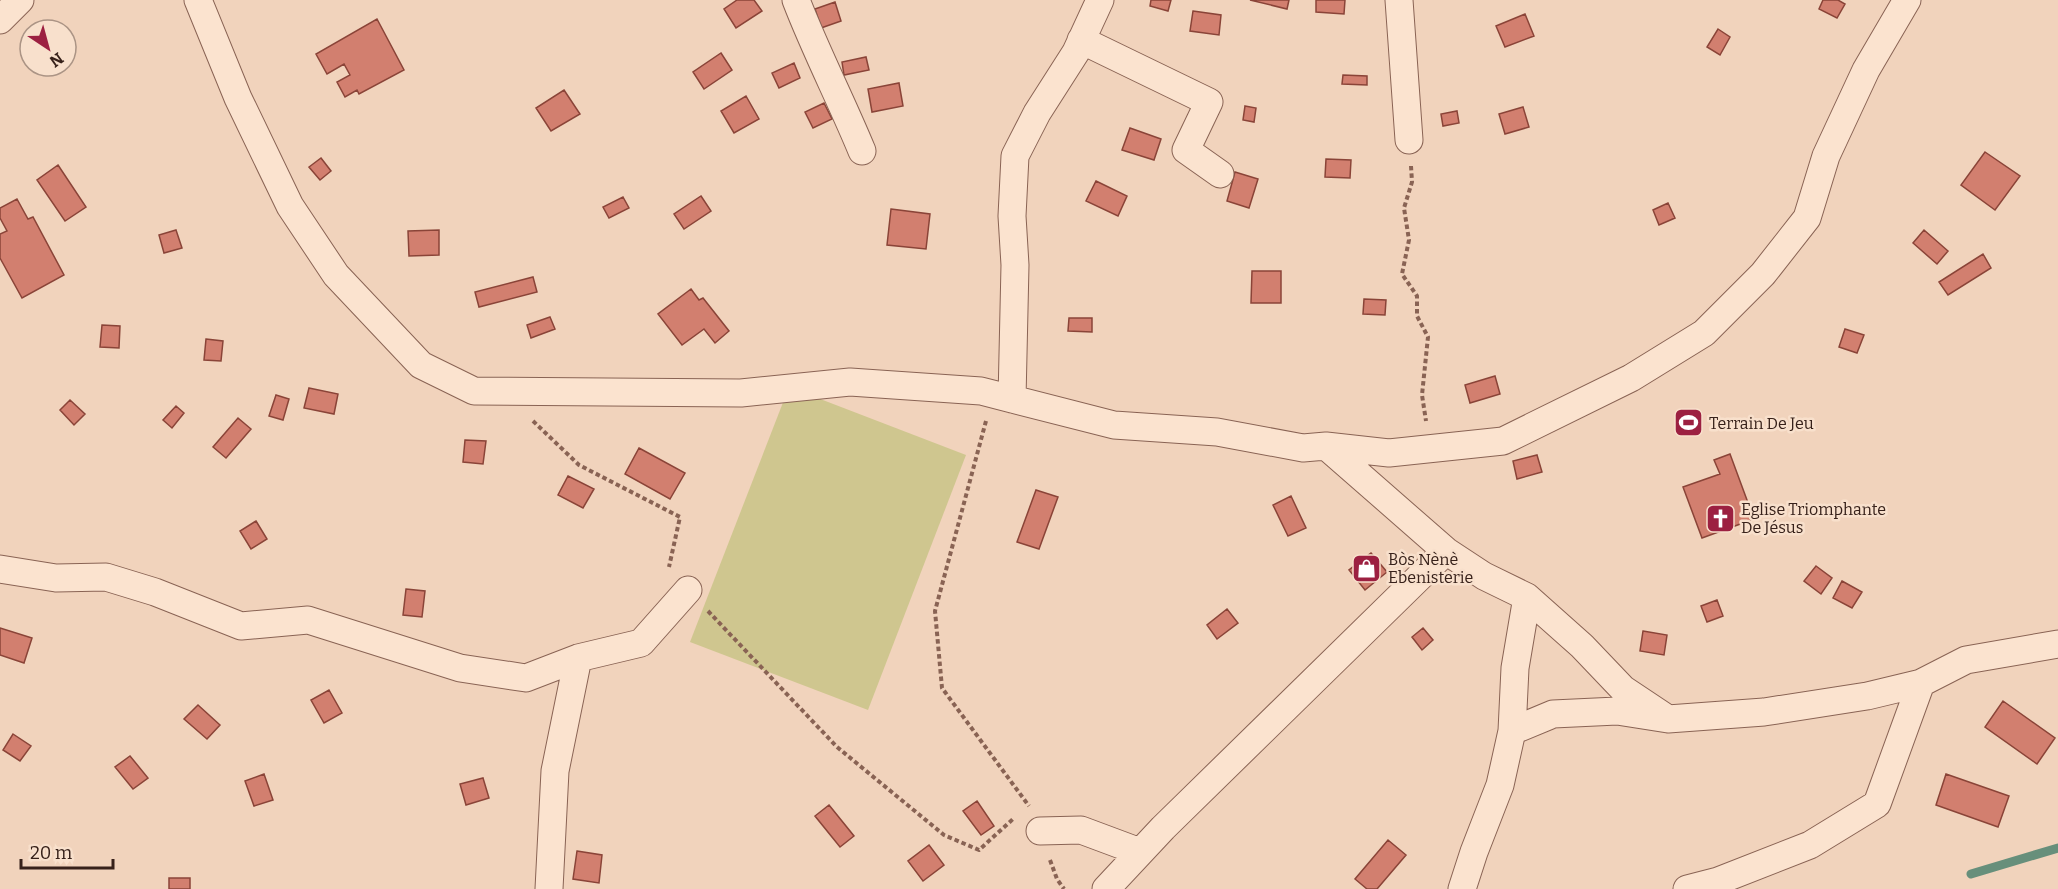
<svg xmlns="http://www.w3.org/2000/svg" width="2058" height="889" viewBox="0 0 2058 889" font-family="Bitter,serif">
	<rect width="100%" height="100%" fill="#f1d3bc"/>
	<path fill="#cfc68f" d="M 789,387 L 966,455 L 868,710 L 690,642 Z"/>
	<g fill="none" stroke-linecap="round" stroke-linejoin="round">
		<path stroke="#678f7b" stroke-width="9" d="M 1971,874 L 2058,848"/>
	</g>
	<path fill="#d27f6f" stroke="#8a4438" stroke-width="1.5" d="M 737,0 L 754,0 L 762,11 L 736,28 L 724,9 Z
		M 1151,0 L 1171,0 L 1168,11 L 1150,6 Z
		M 1250,0 L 1289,0 L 1287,9 Z
		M 1316,0 L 1345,0 L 1344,14 L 1316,12 Z
		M 1823,0 L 1838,0 L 1845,4 L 1837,18 L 1819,9 Z
		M 835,2 L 841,21 L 821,28 L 815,9 Z
		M 1193,11 L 1221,15 L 1219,35 L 1190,31 Z
		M 1525,14 L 1534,36 L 1505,47 L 1496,26 Z
		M 377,19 L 404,70 L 359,94 L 357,90 L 345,97 L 337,82 L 350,75 L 344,64 L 327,74 L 316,54 Z
		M 1718,29 L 1730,37 L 1720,55 L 1707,47 Z
		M 721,53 L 732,70 L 704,89 L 693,72 Z
		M 866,57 L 869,70 L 844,75 L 842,62 Z
		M 794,63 L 800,78 L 779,88 L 772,73 Z
		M 1343,75 L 1367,76 L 1367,85 L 1342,84 Z
		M 899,83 L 903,106 L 872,112 L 868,89 Z
		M 564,90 L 580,114 L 551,131 L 536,108 Z
		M 746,96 L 759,119 L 734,133 L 721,111 Z
		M 824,103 L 832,119 L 813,128 L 805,112 Z
		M 1245,106 L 1256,108 L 1254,122 L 1243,120 Z
		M 1523,107 L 1529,127 L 1505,134 L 1499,114 Z
		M 1457,111 L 1459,123 L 1443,126 L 1441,114 Z
		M 1130,128 L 1161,139 L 1154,160 L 1122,150 Z
		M 1985,152 L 2020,176 L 1995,210 L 1961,185 Z
		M 321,158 L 331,171 L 320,180 L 309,167 Z
		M 1326,159 L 1351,160 L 1350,178 L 1325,177 Z
		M 58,165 L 86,207 L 65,221 L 37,180 Z
		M 1235,172 L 1258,179 L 1249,208 L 1227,201 Z
		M 1096,181 L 1127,196 L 1118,216 L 1086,201 Z
		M 701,196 L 711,211 L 684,229 L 674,214 Z
		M 623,197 L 629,208 L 609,218 L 603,207 Z
		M 17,199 L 28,219 L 33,217 L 64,275 L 22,298 L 0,258 L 0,234 L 7,231 L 0,218 L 0,208 Z
		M 1668,203 L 1675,218 L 1659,225 L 1653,210 Z
		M 891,209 L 930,214 L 926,249 L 887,245 Z
		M 176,230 L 182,248 L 164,253 L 159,235 Z
		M 439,230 L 439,255 L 409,256 L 408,231 Z
		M 1924,230 L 1948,251 L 1937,264 L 1913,243 Z
		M 1983,254 L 1991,268 L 1948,295 L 1939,282 Z
		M 1252,271 L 1281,271 L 1281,303 L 1251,303 Z
		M 533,277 L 537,292 L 479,307 L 475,292 Z
		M 691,289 L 699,300 L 703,298 L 729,331 L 715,343 L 704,329 L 682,345 L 658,314 Z
		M 1364,299 L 1386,300 L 1385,315 L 1363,314 Z
		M 550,317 L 555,329 L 531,338 L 527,325 Z
		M 1069,318 L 1092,318 L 1092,332 L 1068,331 Z
		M 102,325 L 120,326 L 119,348 L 100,347 Z
		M 1845,329 L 1864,335 L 1857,353 L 1839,347 Z
		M 206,339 L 223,341 L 221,361 L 204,360 Z
		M 1495,376 L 1500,394 L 1470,403 L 1465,385 Z
		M 309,388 L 338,394 L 334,414 L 304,408 Z
		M 276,395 L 289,399 L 283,420 L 269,416 Z
		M 70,400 L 85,414 L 74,425 L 60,410 Z
		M 176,406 L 184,413 L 172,428 L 163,420 Z
		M 238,418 L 251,429 L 226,458 L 213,447 Z
		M 465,440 L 486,441 L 483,464 L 463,462 Z
		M 639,448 L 685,473 L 670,499 L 625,474 Z
		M 1730,454 L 1754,519 L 1702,538 L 1683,487 L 1720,474 L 1714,460 Z
		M 1537,455 L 1542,472 L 1517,479 L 1513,461 Z
		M 568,476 L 594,489 L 583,508 L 558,495 Z
		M 1036,490 L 1058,497 L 1039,549 L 1017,542 Z
		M 1291,496 L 1306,528 L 1288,536 L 1273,505 Z
		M 256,521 L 267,539 L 251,549 L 240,531 Z
		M 1371,553 L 1387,572 L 1365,590 L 1349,570 Z
		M 1816,566 L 1832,578 L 1821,594 L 1804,581 Z
		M 1842,581 L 1862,592 L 1852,608 L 1833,598 Z
		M 406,589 L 425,591 L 422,617 L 403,615 Z
		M 1717,600 L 1723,616 L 1707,622 L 1701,606 Z
		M 1227,609 L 1238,623 L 1217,639 L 1207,625 Z
		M 0,628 L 32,638 L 24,663 L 0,655 Z
		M 1423,628 L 1433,640 L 1422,650 L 1412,637 Z
		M 1643,631 L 1667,635 L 1664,655 L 1640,651 Z
		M 329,690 L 342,713 L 324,723 L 311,700 Z
		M 2003,701 L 2055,738 L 2037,764 L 1985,727 Z
		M 198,705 L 220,725 L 207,739 L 184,719 Z
		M 13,734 L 31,746 L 20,761 L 3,750 Z
		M 130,756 L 148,778 L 133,789 L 115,767 Z
		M 264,774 L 273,800 L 254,806 L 245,781 Z
		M 1946,774 L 2009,796 L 1998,827 L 1936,805 Z
		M 483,778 L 489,798 L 466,805 L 460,784 Z
		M 977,801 L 994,826 L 981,835 L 963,811 Z
		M 829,805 L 854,836 L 840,847 L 815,816 Z
		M 1388,840 L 1406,855 L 1377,889 L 1367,889 L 1355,879 Z
		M 929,845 L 944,865 L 923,881 L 908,861 Z
		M 577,851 L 602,855 L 599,883 L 573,879 Z
		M 169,878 L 190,878 L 190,889 L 169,889 Z"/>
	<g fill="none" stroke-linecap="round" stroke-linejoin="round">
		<defs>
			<path id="street" d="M 198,0 L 238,98 L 290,206 L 336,275 L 421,365 L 474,391 L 741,393 L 850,382 L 981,391 L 1114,425 L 1217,432 L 1303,448 L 1326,446 L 1446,551 L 1484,576 L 1527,597 L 1582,646 L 1623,689 L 1668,719
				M 796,0 C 816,52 841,100 862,151
				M 1399,0 L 1409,140
				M 0,20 L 20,0
				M 1081,40 L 1209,102 L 1186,150 L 1220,174
				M 1012,399 L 1015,265 L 1012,216 L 1015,156 L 1037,113 L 1076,52 L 1100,0
				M 1326,446 L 1389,453 L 1503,441 L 1631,378 L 1704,333 L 1763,274 L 1807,218 L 1826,156 L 1866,70 L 1907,0
				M 0,569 L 56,578 L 106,577 L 155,592 L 241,626 L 308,620 L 460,668 L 526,678 L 578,658 L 641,643 L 688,590
				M 1512,731 L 1515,668 L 1527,597
				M 1040,831 L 1081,830 L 1140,852
				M 549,889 L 555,771 L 578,658
				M 1106,889 L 1163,828 L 1446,551
				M 1462,889 L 1474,852 L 1500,785 L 1512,731 L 1553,714 L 1617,711 L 1668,719 L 1764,712 L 1867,696 L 1921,683
				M 1687,889 L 1718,881 L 1810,845 L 1877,804 L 1921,683 L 1966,660 L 2058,644"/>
		</defs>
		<use href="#street" stroke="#896354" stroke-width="29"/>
		<path stroke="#896354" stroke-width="4" stroke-dasharray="4.5 3" stroke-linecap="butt" d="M 1411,166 L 1412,182 L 1404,208 L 1409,240 L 1402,274 L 1417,296 L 1417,316 L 1428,337 L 1422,395 L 1426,421
			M 533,421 L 579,465 L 680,517 L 669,567
			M 986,421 L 935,611 L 942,688 L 1029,806
			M 708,611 L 837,747 L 944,835 L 979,850 L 1013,819
			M 1050,860 L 1057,879 L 1064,889"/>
		<use href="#street" stroke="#fbe3cf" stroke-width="27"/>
	</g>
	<defs>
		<symbol id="stadium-square" viewBox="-11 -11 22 22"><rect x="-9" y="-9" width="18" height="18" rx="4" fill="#9c2041" stroke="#f8e0cc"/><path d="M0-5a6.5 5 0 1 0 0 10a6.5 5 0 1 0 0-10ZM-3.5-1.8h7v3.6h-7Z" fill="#fff"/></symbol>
		<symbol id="church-square" viewBox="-11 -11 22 22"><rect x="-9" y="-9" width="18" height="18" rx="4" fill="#9c2041" stroke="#f8e0cc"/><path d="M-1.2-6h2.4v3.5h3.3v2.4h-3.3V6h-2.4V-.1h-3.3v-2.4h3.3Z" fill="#fff"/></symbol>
		<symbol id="shop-square" viewBox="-11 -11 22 22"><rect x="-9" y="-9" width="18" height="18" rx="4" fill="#9c2041" stroke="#f8e0cc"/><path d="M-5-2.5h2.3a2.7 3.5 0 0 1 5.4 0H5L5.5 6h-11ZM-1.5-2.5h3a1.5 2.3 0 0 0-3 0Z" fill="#fff"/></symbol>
	</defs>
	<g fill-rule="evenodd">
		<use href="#stadium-square" x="1672" y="406" width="33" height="33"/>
		<use href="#church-square" x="1704" y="502" width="33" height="33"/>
		<use href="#shop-square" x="1350" y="552" width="33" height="33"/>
	</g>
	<g text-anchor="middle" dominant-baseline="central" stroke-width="5" stroke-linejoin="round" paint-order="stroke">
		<g font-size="16" fill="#37211a" stroke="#f8e0cc" text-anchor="start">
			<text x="1709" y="423">Terrain De Jeu</text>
			<text x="1741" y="509">Eglise Triomphante<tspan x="1741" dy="18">De Jésus</tspan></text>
			<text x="1388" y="559">Bòs Nènè<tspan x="1388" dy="18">Ebenisterie</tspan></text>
		</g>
	</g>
	<g transform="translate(48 48) rotate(144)"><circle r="28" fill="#f8e0cc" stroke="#ab9485" stroke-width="1.5"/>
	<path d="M0-4.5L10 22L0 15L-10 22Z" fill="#9c2041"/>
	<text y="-9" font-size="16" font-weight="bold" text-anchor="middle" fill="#37211a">N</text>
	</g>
	<path d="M21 859v9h92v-9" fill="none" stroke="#37211a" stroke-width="3"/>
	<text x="30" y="859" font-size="18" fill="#37211a" stroke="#f8e0cc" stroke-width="4.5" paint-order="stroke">20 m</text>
</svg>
